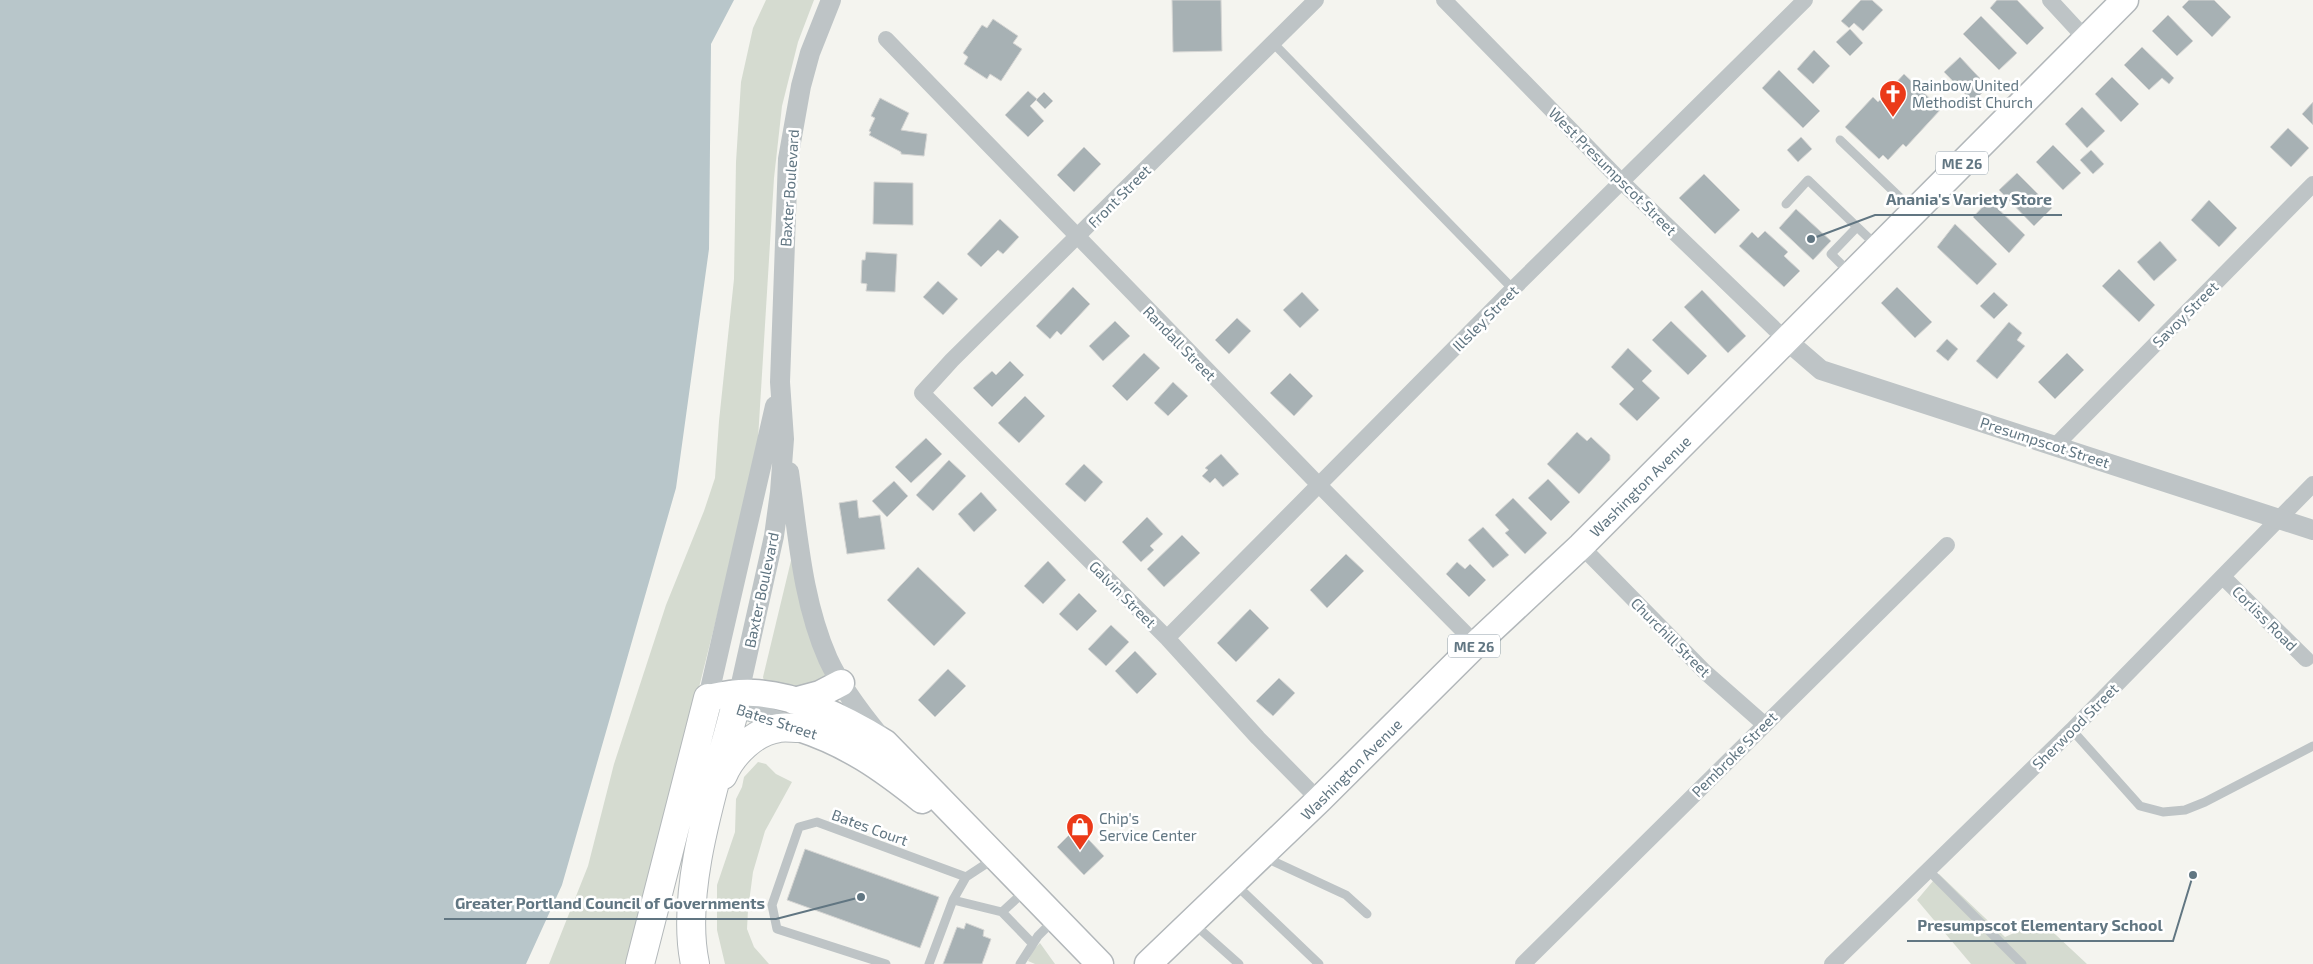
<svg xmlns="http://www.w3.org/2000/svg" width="2313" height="964" viewBox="0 0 2313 964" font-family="'Exo 2',sans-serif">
	<rect width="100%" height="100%" fill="#f4f4ef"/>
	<path fill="#d5dbd0" d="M 766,0 L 814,0 L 798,42 L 782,106 L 774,178 L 758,439 L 730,564 L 678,771 L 633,964 L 549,964 L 588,866 L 614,764 L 666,605 L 704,511 L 715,478 L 719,421 L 734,279 L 736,162 L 741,82 L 753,28 Z
		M 795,544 L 836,680 L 811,693 L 764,681 L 763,677 Z
		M 758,762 L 766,764 L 776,774 L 792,782 L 765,831 L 753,872 L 748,910 L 747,929 L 754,947 L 769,964 L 725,964 L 717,930 L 717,885 L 735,832 L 736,799 L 742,787 L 744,777 Z
		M 1939,874 L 2005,937 L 2041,921 L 2087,964 L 1971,964 L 1917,900 Z
		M 1040,943 L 1055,964 L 1035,964 L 1028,961 L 1033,950 Z"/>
	<path fill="#b8c6ca" d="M 0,0 L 734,0 L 711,44 L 709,249 L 676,488 L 562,885 L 526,964 L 0,964 Z"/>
	<path fill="#a7b1b4" stroke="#d5d5d3" d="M 1172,0 L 1221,0 L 1222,51 L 1173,52 Z
		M 1861,0 L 1872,0 L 1883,10 L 1863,31 L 1854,23 L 1849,28 L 1841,21 Z
		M 1997,0 L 2017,0 L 2044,28 L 2027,45 L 1990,8 Z
		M 2189,0 L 2214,0 L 2231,17 L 2212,37 L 2182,7 Z
		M 2168,15 L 2193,41 L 2177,56 L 2152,31 Z
		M 1981,16 L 2017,53 L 1999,70 L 1963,34 Z
		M 993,19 L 1018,36 L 1013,43 L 1022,49 L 1001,81 L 990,74 L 987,79 L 964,64 L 968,57 L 963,53 L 982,25 L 987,28 Z
		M 1850,29 L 1863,43 L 1850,56 L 1836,42 Z
		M 2142,47 L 2174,78 L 2169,84 L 2162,78 L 2149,90 L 2124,65 Z
		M 1814,50 L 1830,66 L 1813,84 L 1797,69 Z
		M 1960,57 L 1988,87 L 1973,102 L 1944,72 Z
		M 1779,70 L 1820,111 L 1803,128 L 1762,88 Z
		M 1904,74 L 1941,109 L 1906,147 L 1903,144 L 1888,160 L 1883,155 L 1879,159 L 1845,127 L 1873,97 L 1878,102 Z
		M 2112,77 L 2139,104 L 2121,122 L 2095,94 Z
		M 1028,91 L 1037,99 L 1030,106 L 1044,121 L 1028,137 L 1005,115 Z
		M 1044,92 L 1053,101 L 1045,109 L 1036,100 Z
		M 880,98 L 909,113 L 901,130 L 927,134 L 924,156 L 901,154 L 901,152 L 869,135 L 871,132 L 869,131 L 875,118 L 871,116 Z
		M 2313,102 L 2313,125 L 2302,114 Z
		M 2082,107 L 2105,131 L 2087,148 L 2065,124 Z
		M 2288,128 L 2309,148 L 2291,167 L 2270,147 Z
		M 1801,137 L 1812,149 L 1798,162 L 1787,150 Z
		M 2053,145 L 2081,173 L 2063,190 L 2036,162 Z
		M 1084,147 L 1101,164 L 1074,192 L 1057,175 Z
		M 2091,150 L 2104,164 L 2093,174 L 2080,160 Z
		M 2017,173 L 2052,208 L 2034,226 L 1999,190 Z
		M 1704,174 L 1740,210 L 1715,234 L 1679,198 Z
		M 874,182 L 913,183 L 913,225 L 873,224 Z
		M 1989,200 L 2025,235 L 2009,253 L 1973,217 Z
		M 2209,200 L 2237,228 L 2219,247 L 2191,220 Z
		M 1796,209 L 1831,241 L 1813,260 L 1779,228 Z
		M 1000,219 L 1019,237 L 1003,254 L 998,250 L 981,267 L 967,254 Z
		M 1955,224 L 1997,264 L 1977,285 L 1937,247 Z
		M 1765,231 L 1788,252 L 1784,256 L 1800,271 L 1784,287 L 1739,246 L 1752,232 L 1758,238 Z
		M 2160,241 L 2177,260 L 2154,281 L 2137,262 Z
		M 866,252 L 897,254 L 895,292 L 866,291 L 867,284 L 861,283 L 862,260 L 865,260 Z
		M 2119,269 L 2155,305 L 2139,322 L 2102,286 Z
		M 938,281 L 958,299 L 943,315 L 923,297 Z
		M 1073,287 L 1090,304 L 1061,335 L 1057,331 L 1050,339 L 1036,326 Z
		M 1897,287 L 1932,322 L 1915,338 L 1881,303 Z
		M 1702,290 L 1746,336 L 1728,353 L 1684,307 Z
		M 1302,292 L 1319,310 L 1300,328 L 1283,310 Z
		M 1994,292 L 2008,305 L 1994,319 L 1980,306 Z
		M 1237,318 L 1251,331 L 1229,354 L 1215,340 Z
		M 1115,321 L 1130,336 L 1103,361 L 1089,346 Z
		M 1671,321 L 1707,356 L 1688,375 L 1652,340 Z
		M 2009,322 L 2022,333 L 2017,340 L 2025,346 L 1997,379 L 1976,361 Z
		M 1947,339 L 1958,349 L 1948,361 L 1936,351 Z
		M 1628,348 L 1652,371 L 1642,381 L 1660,398 L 1637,421 L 1619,404 L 1634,389 L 1611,367 Z
		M 1144,353 L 1160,368 L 1127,401 L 1112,386 Z
		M 2067,353 L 2084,370 L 2055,399 L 2038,382 Z
		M 1010,361 L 1024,375 L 992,407 L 973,388 L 992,371 L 996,375 Z
		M 1290,373 L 1313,396 L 1294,416 L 1270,393 Z
		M 1173,382 L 1188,396 L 1168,416 L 1154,403 Z
		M 1025,396 L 1045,416 L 1019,443 L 998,423 Z
		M 1577,432 L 1587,441 L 1591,437 L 1610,455 L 1610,460 L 1579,494 L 1547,464 Z
		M 926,438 L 942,454 L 911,483 L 895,467 Z
		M 1221,454 L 1239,474 L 1223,487 L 1215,478 L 1210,483 L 1202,476 L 1208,470 L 1205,468 Z
		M 949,460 L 966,476 L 933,511 L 916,495 Z
		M 1084,464 L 1103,482 L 1085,502 L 1065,484 Z
		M 1548,479 L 1570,502 L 1551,521 L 1528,498 Z
		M 894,481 L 908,496 L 887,517 L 872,501 Z
		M 981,492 L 997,510 L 974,532 L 958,514 Z
		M 1513,498 L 1547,533 L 1525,554 L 1505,533 L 1509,530 L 1495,515 Z
		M 857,500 L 859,518 L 880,515 L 885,549 L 847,554 L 839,503 Z
		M 1147,517 L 1163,534 L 1150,546 L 1154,550 L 1141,562 L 1122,542 Z
		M 1483,527 L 1509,555 L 1493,568 L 1468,540 Z
		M 1182,535 L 1200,553 L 1164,587 L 1147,569 Z
		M 1346,554 L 1364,571 L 1327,608 L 1310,590 Z
		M 1048,561 L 1066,580 L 1043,604 L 1024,586 Z
		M 1457,562 L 1465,569 L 1470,564 L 1486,580 L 1469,597 L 1446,574 Z
		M 918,567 L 966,613 L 934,646 L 887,600 Z
		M 1079,593 L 1097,611 L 1077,631 L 1059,614 Z
		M 1250,609 L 1269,628 L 1236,662 L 1217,643 Z
		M 1111,625 L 1129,642 L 1106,666 L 1088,649 Z
		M 1135,651 L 1157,674 L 1137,694 L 1115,671 Z
		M 948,669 L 966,686 L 935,717 L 918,700 Z
		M 1279,678 L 1295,693 L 1273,716 L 1256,701 Z
		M 1077,827 L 1104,856 L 1084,875 L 1057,847 Z
		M 805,849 L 939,897 L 920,948 L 787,900 Z
		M 966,923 L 984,930 L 983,936 L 991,939 L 982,964 L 943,964 L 957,927 L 964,929 Z"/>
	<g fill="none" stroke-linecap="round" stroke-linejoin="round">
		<defs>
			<path id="primary" d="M 708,698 C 723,695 738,692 754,693 C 798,695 848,720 885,743 L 1100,964
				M 794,701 L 820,694 L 841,683
				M 799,728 C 848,744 882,768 922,800
				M 1148,964 L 1319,800 L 1476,644 L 1581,546 L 2125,0"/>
			<path id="motorway" d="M 723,775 C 732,754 755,731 779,728 C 785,727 792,728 799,728
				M 640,964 L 708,698
				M 695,964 C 679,889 716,782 735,708"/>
		</defs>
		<use href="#primary" stroke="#b2b7ba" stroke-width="29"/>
		<use href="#motorway" stroke="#b3b8ba" stroke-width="30"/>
		<path stroke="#bec4c6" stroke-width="9" d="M 1273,43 L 1513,289
			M 1840,140 L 1913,210
			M 1786,204 L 1808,180 L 1877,246
			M 1850,273 L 1831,254 L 1857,227
			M 2072,730 L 2140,806 L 2163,812 L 2185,810 L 2205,802 L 2313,746
			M 1264,857 L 1346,895 L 1367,914
			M 1928,870 L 2022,964
			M 1234,883 L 1319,964
			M 953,900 L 1002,912 L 1032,943
			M 1002,912 L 1026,890
			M 1194,924 L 1239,964
			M 886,964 L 777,929 L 772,905 L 799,827 L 817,822 L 966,877 L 995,858
			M 929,964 L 953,900 L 966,877
			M 1020,964 L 1038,936 L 1055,919"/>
		<path stroke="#bec4c6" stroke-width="16" d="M 1316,0 L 952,360 L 922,393 L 1167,638 L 1258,738 L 1319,800
			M 1444,0 L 1622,182 L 1785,339
			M 2050,0 L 2086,39
			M 886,39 L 1319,485 L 1476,644
			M 2056,445 L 2313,184
			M 1581,546 L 1705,672 L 1764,724
			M 2223,577 L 2306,659
			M 1167,638 L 1513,289 L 1805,0
			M 1523,964 L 1947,545
			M 1832,964 L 2072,730 L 2313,484"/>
		<path stroke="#bec4c6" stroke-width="20" d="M 1785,339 L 1821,370 L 2313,530
			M 775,406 L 708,698 L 790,725
			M 789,472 C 798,535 802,600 828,659 C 841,687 860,712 879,735
			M 736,706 L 774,536 L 780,492 L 784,439 L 780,382 L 788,159 L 801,86 L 810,53 L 831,0"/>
		<use href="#primary" stroke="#fff" stroke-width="26"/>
		<use href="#motorway" stroke="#fff" stroke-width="28"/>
	</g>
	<defs>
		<symbol id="church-pin" viewBox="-11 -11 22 30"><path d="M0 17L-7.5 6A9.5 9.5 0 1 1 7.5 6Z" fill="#eb3a19" stroke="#fff"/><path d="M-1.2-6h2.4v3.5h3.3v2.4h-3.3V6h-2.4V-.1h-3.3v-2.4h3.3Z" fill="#fff"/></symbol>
		<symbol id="shop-pin" viewBox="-11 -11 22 30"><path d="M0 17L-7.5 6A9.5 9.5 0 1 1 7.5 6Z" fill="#eb3a19" stroke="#fff"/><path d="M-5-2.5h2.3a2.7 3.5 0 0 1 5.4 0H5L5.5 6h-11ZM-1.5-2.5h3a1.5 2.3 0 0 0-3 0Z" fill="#fff"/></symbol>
	</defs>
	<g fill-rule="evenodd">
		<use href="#church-pin" x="1877" y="78" width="32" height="43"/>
		<use href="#shop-pin" x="1064" y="811" width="32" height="43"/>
	</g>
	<g text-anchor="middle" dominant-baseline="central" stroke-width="5" stroke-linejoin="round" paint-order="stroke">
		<g fill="#fff" stroke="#909fa8" stroke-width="1">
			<rect x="1936" y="151.5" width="52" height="23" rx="4"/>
			<rect x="1448" y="634.5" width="52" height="23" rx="4"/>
		</g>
		<g font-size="14" font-weight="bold" fill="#617682">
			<text x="1962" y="163">ME 26</text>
			<text x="1474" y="646">ME 26</text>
		</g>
		<g font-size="15" fill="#617682" stroke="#fff" text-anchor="start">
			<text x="1912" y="85">Rainbow United<tspan x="1912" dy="17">Methodist Church</tspan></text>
			<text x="1099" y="818">Chip's<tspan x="1099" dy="17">Service Center</tspan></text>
		</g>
		<g font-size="15" fill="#617682" stroke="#fff">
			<text transform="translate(1613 171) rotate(45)">West Presumpscot Street</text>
			<text transform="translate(789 188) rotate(-86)">Baxter Boulevard</text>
			<text transform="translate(1119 196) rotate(-45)">Front Street</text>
			<text transform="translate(2185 314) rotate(-45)">Savoy Street</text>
			<text transform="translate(1485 318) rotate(-45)">Illsley Street</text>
			<text transform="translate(1180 343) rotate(46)">Randall Street</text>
			<text transform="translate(2045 442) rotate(18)">Presumpscot Street</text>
			<text transform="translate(1640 486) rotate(-45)">Washington Avenue</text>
			<text transform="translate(761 590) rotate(-78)">Baxter Boulevard</text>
			<text transform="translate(1123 594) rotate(45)">Galvin Street</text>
			<text transform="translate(2265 618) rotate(45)">Corliss Road</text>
			<text transform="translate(1671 637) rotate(45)">Churchill Street</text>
			<text transform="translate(777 721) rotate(18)">Bates Street</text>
			<text transform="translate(2075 726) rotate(-45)">Sherwood Street</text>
			<text transform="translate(1734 754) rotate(-45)">Pembroke Street</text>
			<text transform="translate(1351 769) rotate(-45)">Washington Avenue</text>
			<text transform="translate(870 827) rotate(20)">Bates Court</text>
		</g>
	</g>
	<path fill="none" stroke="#617682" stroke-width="2" d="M1811 239L1875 215H2062M861 897L776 919H444M2193 875L2173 941H1907"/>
	<g fill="#617682" stroke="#fff" stroke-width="2">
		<circle cx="1811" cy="239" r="5"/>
		<circle cx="861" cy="897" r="5"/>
		<circle cx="2193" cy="875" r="5"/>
	</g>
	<g font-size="16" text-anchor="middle" font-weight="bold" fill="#617682" stroke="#fff" stroke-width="5" stroke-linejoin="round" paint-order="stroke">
		<text x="1969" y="205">Anania's Variety Store</text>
		<text x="610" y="909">Greater Portland Council of Governments</text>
		<text x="2040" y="931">Presumpscot Elementary School</text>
	</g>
</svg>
